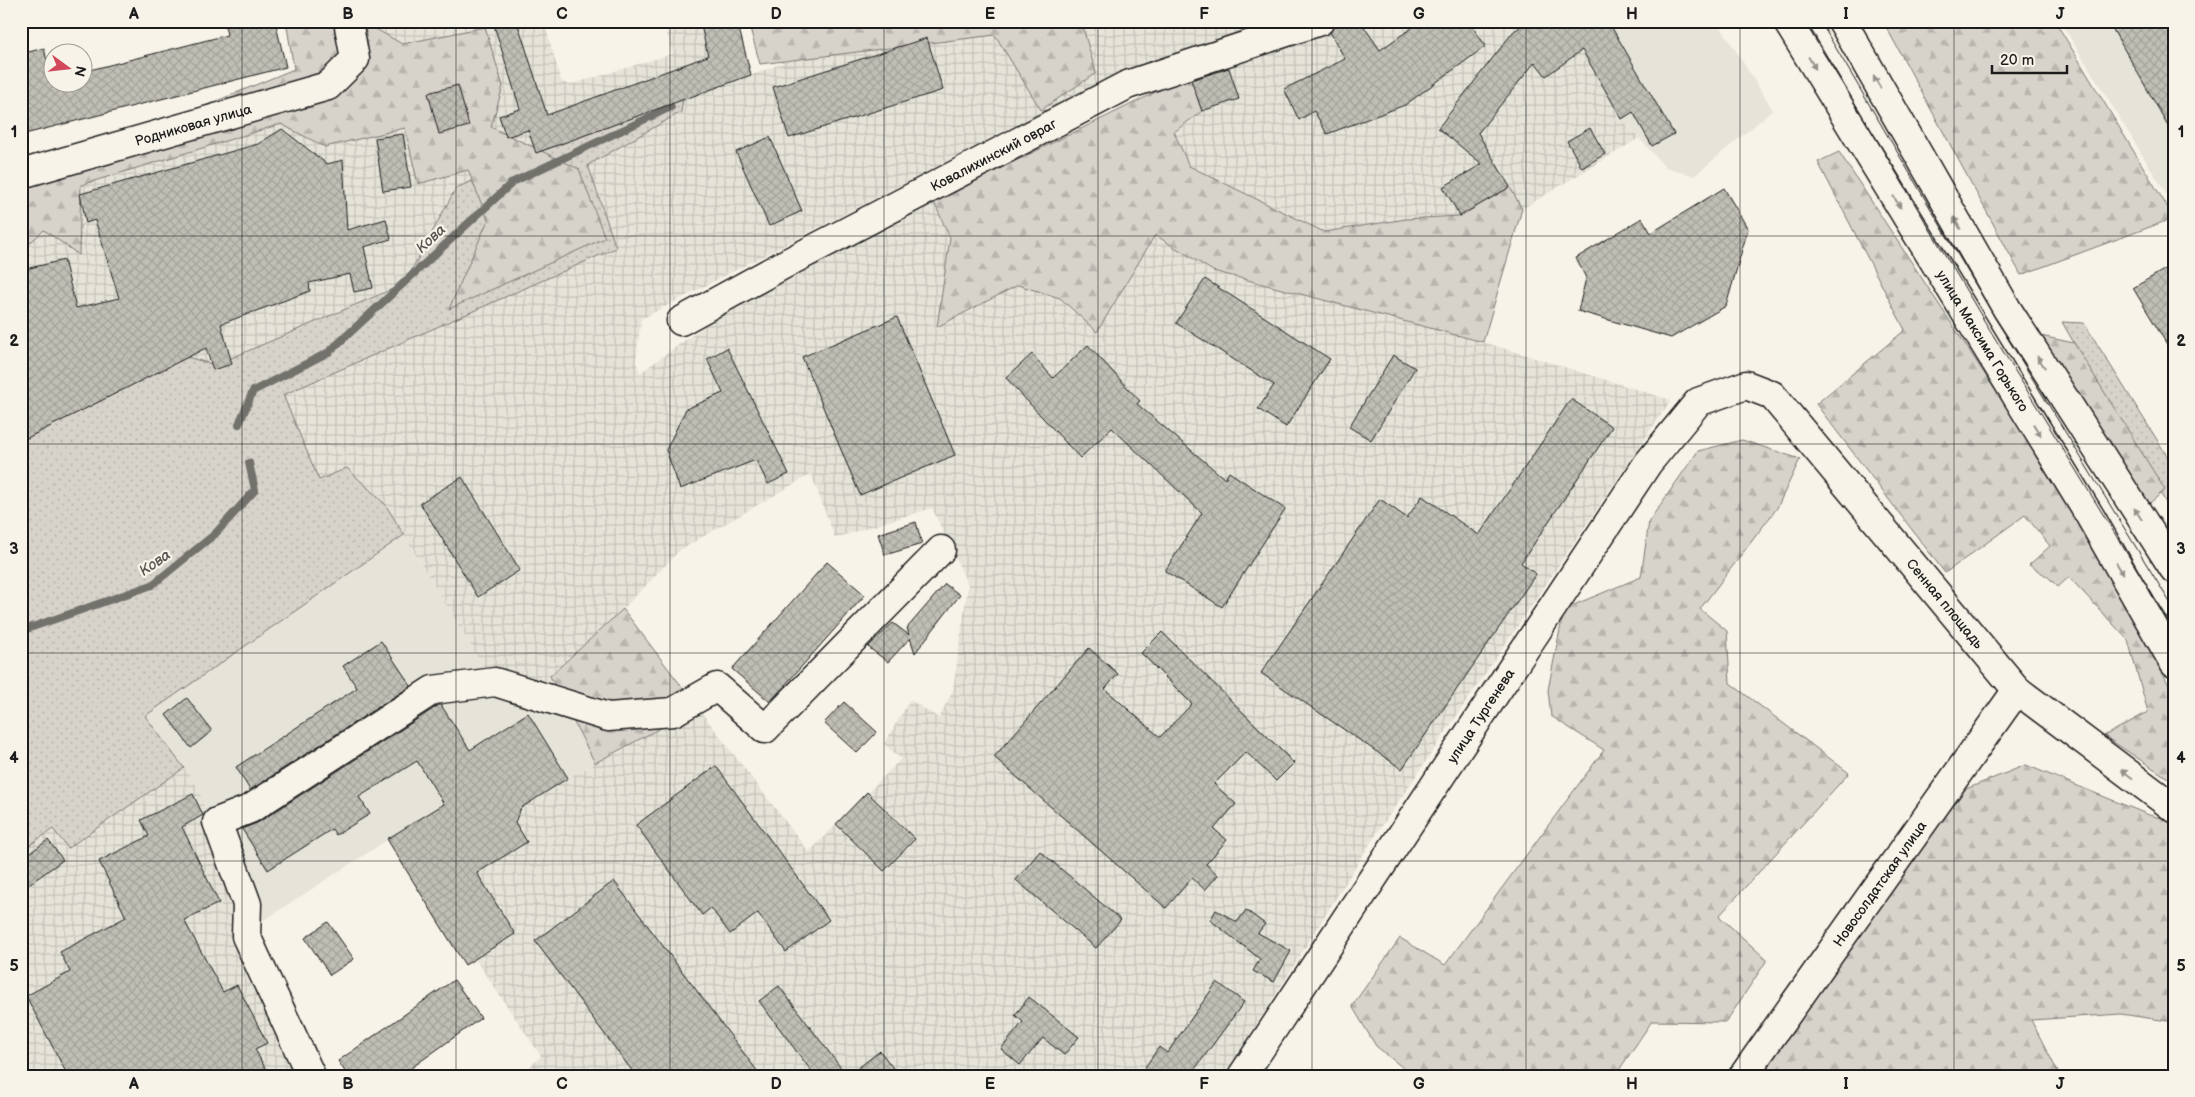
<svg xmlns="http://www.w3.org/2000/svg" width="2195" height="1097" viewBox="0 0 2195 1097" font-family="'Balsamiq Sans',sans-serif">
	<defs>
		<pattern id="industrial-grid" width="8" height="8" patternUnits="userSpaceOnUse" patternTransform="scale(1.25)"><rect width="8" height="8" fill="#e6e3d9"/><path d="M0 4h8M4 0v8" fill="none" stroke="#c5c2ba"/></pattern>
		<pattern id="grass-dots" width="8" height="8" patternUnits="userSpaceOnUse" patternTransform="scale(1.25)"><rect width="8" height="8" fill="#d7d3cb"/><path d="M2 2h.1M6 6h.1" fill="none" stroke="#b8b5ae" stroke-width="1.8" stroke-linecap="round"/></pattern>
		<pattern id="forest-firs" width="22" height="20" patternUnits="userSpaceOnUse" patternTransform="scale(1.25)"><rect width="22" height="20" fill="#d7d3cb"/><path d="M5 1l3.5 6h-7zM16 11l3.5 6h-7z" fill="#b8b5ae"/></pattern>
		<pattern id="building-cross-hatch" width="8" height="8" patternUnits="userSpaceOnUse" patternTransform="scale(1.25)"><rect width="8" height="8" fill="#c0beb5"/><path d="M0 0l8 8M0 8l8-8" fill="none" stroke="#a4a39b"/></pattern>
	</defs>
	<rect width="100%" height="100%" fill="#f7f3e8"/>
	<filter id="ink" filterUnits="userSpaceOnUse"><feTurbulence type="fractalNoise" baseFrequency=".02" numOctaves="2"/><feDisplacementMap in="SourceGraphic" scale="10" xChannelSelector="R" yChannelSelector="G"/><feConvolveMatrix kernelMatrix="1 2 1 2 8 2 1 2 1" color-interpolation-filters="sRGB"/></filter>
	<g filter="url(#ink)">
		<path fill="#e6e3d9" d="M 1565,21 L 1717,21 L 1773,110 L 1694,176 L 1665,167 L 1622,119 Z
			M 2060,21 L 2174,21 L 2174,197 L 2170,200 Z
			M 404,535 L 488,674 L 537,688 L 550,676 L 595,763 L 568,778 L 467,841 L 424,816 L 258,924 L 145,716 Z"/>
		<path fill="url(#industrial-grid)" d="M 368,21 L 544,21 L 561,81 L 569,85 L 672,54 L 664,21 L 737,21 L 752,75 L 888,21 L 1291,21 L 1123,74 L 946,162 L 641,319 L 636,362 L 640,373 L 731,307 L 934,202 L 950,238 L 938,327 L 1018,285 L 1060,298 L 1097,331 L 1155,235 L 1213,271 L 1483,342 L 1671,400 L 1371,842 L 1225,1076 L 521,1076 L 541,1056 L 475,959 L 465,965 L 401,863 L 451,831 L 467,841 L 568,778 L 698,708 L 809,852 L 901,759 L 884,744 L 910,700 L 939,718 L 953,690 L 968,585 L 932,508 L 835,538 L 811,474 L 680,550 L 623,609 L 537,688 L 488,674 L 385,504 L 347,468 L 319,480 L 283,395 L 616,248 L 588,165 L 681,112 L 456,188 L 404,283 L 215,365 L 21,441 L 21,187 L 375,60 Z
			M 1347,21 L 1565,21 L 1622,119 L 1639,138 L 1522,209 L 1510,187 L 1460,216 L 1406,219 L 1324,232 L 1189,166 L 1174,132 L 1202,111 L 1190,75 Z
			M 184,768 L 199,789 L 211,834 L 258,924 L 329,1076 L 21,1076 L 21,851 L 53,829 L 68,848 Z"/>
		<path fill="url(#grass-dots)" stroke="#7a7874" d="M 683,99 L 681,112 L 588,165 L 616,248 L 283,395 L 319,480 L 347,468 L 385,504 L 404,535 L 145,716 L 184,768 L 68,848 L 53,829 L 21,851 L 21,441 L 187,357 L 215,365 L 404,284 L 456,188 L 536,153 Z
			M 2062,322 L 2084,323 L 2174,467 L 2174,517 Z"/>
		<path fill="url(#forest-firs)" stroke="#7a7874" d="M 286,21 L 362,21 L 402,44 L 485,27 L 503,86 L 491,127 L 579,169 L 605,238 L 449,309 L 488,220 L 468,170 L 418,184 L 405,128 L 325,147 L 281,124 L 81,185 L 79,255 L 44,230 L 21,251 L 21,182 L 294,69 Z
			M 748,21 L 1081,21 L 1096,73 L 1041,110 L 995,35 L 760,64 Z
			M 1883,21 L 2055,21 L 2174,218 L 2021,275 Z
			M 1190,75 L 1202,111 L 1174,132 L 1189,166 L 1324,232 L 1406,219 L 1460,216 L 1510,187 L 1522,209 L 1483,342 L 1213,271 L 1155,235 L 1097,332 L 1060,298 L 1018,285 L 937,327 L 950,238 L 934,202 C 1019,158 1105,118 1190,75 Z
			M 1839,152 L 2055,481 L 2174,694 L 2174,782 L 2104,736 L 2148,712 L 2128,640 L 2069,577 L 2058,587 L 2048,577 L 2029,565 L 2050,546 L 2025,515 L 1945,573 L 1816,404 L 1905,330 L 1818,162 Z
			M 2036,335 L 2074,343 L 2165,490 L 2143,509 Z
			M 1742,440 L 1800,459 L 1777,508 L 1700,609 L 1727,631 L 1730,683 L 1849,773 L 1719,916 L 1767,960 L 1726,1022 L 1652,1021 L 1615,1076 L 1413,1076 L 1376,1046 L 1352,1006 L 1400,938 L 1445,965 L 1604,750 L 1551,716 L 1548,690 L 1564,609 L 1641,577 L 1649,521 L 1698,451 Z
			M 623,609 L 698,708 L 595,763 L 550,676 Z
			M 2026,765 L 2149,815 L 2174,821 L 2174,1022 L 2121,1014 L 2031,1020 L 2060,1076 L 1756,1076 L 1956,793 Z"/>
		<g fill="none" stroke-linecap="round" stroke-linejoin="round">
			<path stroke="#72716c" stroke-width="8" d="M 239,424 L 253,391 L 329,352 L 513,182 L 671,107
				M 21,631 L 152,585 L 215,534 L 255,490 L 249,463"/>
		</g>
		<path fill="url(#building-cross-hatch)" stroke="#1c1c1c" d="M 224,21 L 275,21 L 286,67 L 21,135 L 21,54 L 44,48 L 52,82 L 82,82 L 82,72 L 227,35 Z
			M 505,21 L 517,21 L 547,115 L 708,56 L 700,21 L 737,21 L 751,75 L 536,153 L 528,130 L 506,137 L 499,116 L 520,109 L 494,25 Z
			M 1347,21 L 1360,21 L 1380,50 L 1422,21 L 1468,21 L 1486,46 L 1405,105 L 1327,134 L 1314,111 L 1299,120 L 1284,89 L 1345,59 L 1330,32 L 1335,25 Z
			M 1528,21 L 1608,21 L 1674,134 L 1652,146 L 1633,112 L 1622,119 L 1582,50 L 1546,76 L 1535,62 L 1478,133 L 1510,187 L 1460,216 L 1443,187 L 1482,164 L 1438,128 L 1513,32 Z
			M 2108,21 L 2168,21 L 2174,31 L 2174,136 Z
			M 927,38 L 943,90 L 789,138 L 773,87 Z
			M 1229,68 L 1239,99 L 1202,111 L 1191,80 Z
			M 458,85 L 469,126 L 439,134 L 428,93 Z
			M 1590,128 L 1605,154 L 1582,168 L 1567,141 Z
			M 282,129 L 327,164 L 343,160 L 347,230 L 386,219 L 391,239 L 364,247 L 373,288 L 354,292 L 350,274 L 309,283 L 310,291 L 221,324 L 232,364 L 213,370 L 206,348 L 21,441 L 21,270 L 64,260 L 76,308 L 119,298 L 95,220 L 86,223 L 80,194 L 258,144 Z
			M 403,134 L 411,187 L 383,191 L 375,138 Z
			M 770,137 L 802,211 L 769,226 L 736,152 Z
			M 1724,188 L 1748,229 L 1726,306 L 1671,338 L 1578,311 L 1586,278 L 1576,258 L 1642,218 L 1651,233 Z
			M 2174,264 L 2174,356 L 2133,288 Z
			M 1205,279 L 1330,359 L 1286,427 L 1258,409 L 1274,385 L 1176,323 Z
			M 897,317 L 955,455 L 860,495 L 802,357 Z
			M 1088,345 L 1140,401 L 1137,404 L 1225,479 L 1229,472 L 1285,509 L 1222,607 L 1165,571 L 1202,513 L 1112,428 L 1080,458 L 1006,378 L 1032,354 L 1053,378 Z
			M 727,348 L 789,474 L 768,484 L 756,460 L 680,489 L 666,450 L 686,409 L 723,393 L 707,359 Z
			M 1393,355 L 1415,368 L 1371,440 L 1349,427 Z
			M 1571,399 L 1612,427 L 1521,563 L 1536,574 L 1402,769 L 1261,673 L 1380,499 L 1407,518 L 1422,496 L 1479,535 Z
			M 462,477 L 520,570 L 478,597 L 420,503 Z
			M 916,522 L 922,544 L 885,555 L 878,534 Z
			M 827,562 L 865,595 L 770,702 L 732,669 Z
			M 945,584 L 960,595 L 915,653 L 910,638 L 888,662 L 868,647 L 893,623 L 909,635 L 907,628 Z
			M 1162,632 L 1294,763 L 1276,781 L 1246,752 L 1214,784 L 1236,804 L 1214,829 L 1227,840 L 1206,864 L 1218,875 L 1205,890 L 1192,878 L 1166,908 L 994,757 L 1089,648 L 1118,674 L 1105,689 L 1160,737 L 1192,704 L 1141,653 Z
			M 381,641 L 411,686 L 250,790 L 236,767 L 357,688 L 343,666 Z
			M 187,698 L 212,731 L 191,748 L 166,715 Z
			M 844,702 L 877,732 L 857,753 L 824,723 Z
			M 439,705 L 441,705 L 470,750 L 528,713 L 568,778 L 521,808 L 515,822 L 527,842 L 477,873 L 515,934 L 465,965 L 387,839 L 444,804 L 417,761 L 359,797 L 370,814 L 336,835 L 332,829 L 268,870 L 242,829 L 259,822 Z
			M 716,766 L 829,920 L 786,952 L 758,913 L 730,934 L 711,908 L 702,915 L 636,825 Z
			M 867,792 L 915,839 L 884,871 L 836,824 Z
			M 193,794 L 203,815 L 182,827 L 219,903 L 184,920 L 223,992 L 237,985 L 267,1043 L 255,1049 L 269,1076 L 68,1076 L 26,996 L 70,972 L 60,952 L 126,917 L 99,861 L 149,836 L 141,820 Z
			M 48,840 L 63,860 L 21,890 L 21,859 Z
			M 1040,851 L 1121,920 L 1096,948 L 1016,880 Z
			M 614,881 L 761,1076 L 636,1076 L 535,941 Z
			M 1216,910 L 1237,922 L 1246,910 L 1265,924 L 1258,933 L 1291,951 L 1274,982 L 1253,971 L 1260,959 L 1210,920 Z
			M 328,922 L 354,959 L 330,975 L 305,938 Z
			M 454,980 L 481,1018 L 400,1076 L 348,1076 L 338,1061 Z
			M 1217,982 L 1244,1002 L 1190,1076 L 1139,1076 L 1159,1047 L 1167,1053 Z
			M 779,986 L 847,1076 L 815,1076 L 759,1001 Z
			M 1029,997 L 1079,1037 L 1064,1055 L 1043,1038 L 1020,1065 L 1001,1049 L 1023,1022 L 1015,1015 Z
			M 880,1051 L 899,1076 L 848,1076 Z"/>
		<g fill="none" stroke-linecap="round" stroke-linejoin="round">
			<defs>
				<g id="street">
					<path id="s1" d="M 21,174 L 328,86 L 355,59 L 348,21"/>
					<path id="s2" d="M 681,321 L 783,265 L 1127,85 L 1320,21"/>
					<path d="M 311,1076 L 246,936 L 247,904 L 217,822 L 250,809 L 433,690 L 495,682 L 608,717 L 673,712 L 717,687 L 765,729 L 941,550"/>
					<path id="s3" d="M 1242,1076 L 1648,463 L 1698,402 L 1746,385 L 1772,395 L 2017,690 L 2174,808"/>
					<path id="s4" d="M 1743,1076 L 2017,690"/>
				</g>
				<g id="primary">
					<path id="s5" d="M 1787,21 L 2090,516 L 2174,663"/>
					<path d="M 1842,21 L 2007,309 L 2174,569"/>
				</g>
			</defs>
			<use href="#street" stroke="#1c1c1c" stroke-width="31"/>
			<use href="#primary" stroke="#1c1c1c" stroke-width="31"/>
			<use href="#street" stroke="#f7f3e8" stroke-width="28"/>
			<use href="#primary" stroke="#f7f3e8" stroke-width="28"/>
			<path stroke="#1c1c1c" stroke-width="1" d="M 1806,21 L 1985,322 L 2174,630
				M 1820,21 L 1994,316 L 2174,609"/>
		</g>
		<defs><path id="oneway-solid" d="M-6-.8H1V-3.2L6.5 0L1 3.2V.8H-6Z" transform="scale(1.25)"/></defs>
		<g fill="#94928c">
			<use href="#oneway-solid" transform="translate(1812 63) rotate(59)"/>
			<use href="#oneway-solid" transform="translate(1877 82) rotate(-120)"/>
			<use href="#oneway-solid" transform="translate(1897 202) rotate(58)"/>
			<use href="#oneway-solid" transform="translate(1957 223) rotate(-120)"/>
			<use href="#oneway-solid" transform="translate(2041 362) rotate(-123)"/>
			<use href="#oneway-solid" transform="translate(2037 430) rotate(58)"/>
			<use href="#oneway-solid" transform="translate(2138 514) rotate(-123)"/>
			<use href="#oneway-solid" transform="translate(2120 569) rotate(60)"/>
			<use href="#oneway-solid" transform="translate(2127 774) rotate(-143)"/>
		</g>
	</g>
	<path fill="none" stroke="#1c1c1c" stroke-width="1" stroke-opacity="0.55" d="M 242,21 L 242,1076M 456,21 L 456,1076M 670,21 L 670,1076M 884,21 L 884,1076M 1098,21 L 1098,1076M 1312,21 L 1312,1076M 1526,21 L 1526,1076M 1740,21 L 1740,1076M 1954,21 L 1954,1076M 21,236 L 2174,236M 21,444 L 2174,444M 21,653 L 2174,653M 21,861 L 2174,861"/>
	<g text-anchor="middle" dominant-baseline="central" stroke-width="4.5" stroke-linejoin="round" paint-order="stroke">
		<g font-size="14" fill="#1c1c1c" stroke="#f7f3e8">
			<text stroke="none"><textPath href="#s1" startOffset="179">Родниковая улица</textPath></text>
			<text stroke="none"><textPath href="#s2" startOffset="354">Ковалихинский овраг</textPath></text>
			<text stroke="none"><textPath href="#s5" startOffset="375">улица Максима Горького</textPath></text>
			<text stroke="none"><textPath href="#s3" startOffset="1164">Сенная площадь</textPath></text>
			<text stroke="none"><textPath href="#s3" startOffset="432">улица Тургенева</textPath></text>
			<text stroke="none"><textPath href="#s4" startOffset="236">Новосолдатская улица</textPath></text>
		</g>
		<g font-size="15" font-style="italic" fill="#565452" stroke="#f7f3e8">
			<text transform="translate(431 239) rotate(-43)">Кова</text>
			<text transform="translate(155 563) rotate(-35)">Кова</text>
		</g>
	</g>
	<rect width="2195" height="1097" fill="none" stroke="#f7f3e8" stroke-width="55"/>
	<g transform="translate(68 68) rotate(105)"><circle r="24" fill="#f7f3e8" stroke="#9f9d96"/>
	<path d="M0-4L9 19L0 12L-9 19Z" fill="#d1495b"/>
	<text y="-8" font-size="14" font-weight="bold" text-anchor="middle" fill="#1c1c1c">N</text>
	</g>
	<path d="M1992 65v8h75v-8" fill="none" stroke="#1c1c1c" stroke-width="2.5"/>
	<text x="2000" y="65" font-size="15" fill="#1c1c1c" stroke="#f7f3e8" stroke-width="4" paint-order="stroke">20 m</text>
	<rect x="28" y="28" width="2140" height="1042" fill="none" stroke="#1c1c1c" stroke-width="2"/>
	<g font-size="16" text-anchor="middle" font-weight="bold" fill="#1c1c1c">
		<text x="134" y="19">A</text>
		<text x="348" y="19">B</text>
		<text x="562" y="19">C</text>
		<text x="776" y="19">D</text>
		<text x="990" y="19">E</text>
		<text x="1204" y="19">F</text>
		<text x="1419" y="19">G</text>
		<text x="1632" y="19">H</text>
		<text x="1846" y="19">I</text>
		<text x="2060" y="19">J</text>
		<text x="14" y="137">1</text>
		<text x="2181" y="137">1</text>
		<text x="14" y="346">2</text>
		<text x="2181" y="346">2</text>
		<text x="14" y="554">3</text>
		<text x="2181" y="554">3</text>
		<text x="14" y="763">4</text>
		<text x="2181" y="763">4</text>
		<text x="14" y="971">5</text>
		<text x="2181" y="971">5</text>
		<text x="134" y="1089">A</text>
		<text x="348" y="1089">B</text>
		<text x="562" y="1089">C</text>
		<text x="776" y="1089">D</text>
		<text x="990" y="1089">E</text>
		<text x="1204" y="1089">F</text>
		<text x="1419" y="1089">G</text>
		<text x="1632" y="1089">H</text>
		<text x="1846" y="1089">I</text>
		<text x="2060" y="1089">J</text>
	</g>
</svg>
